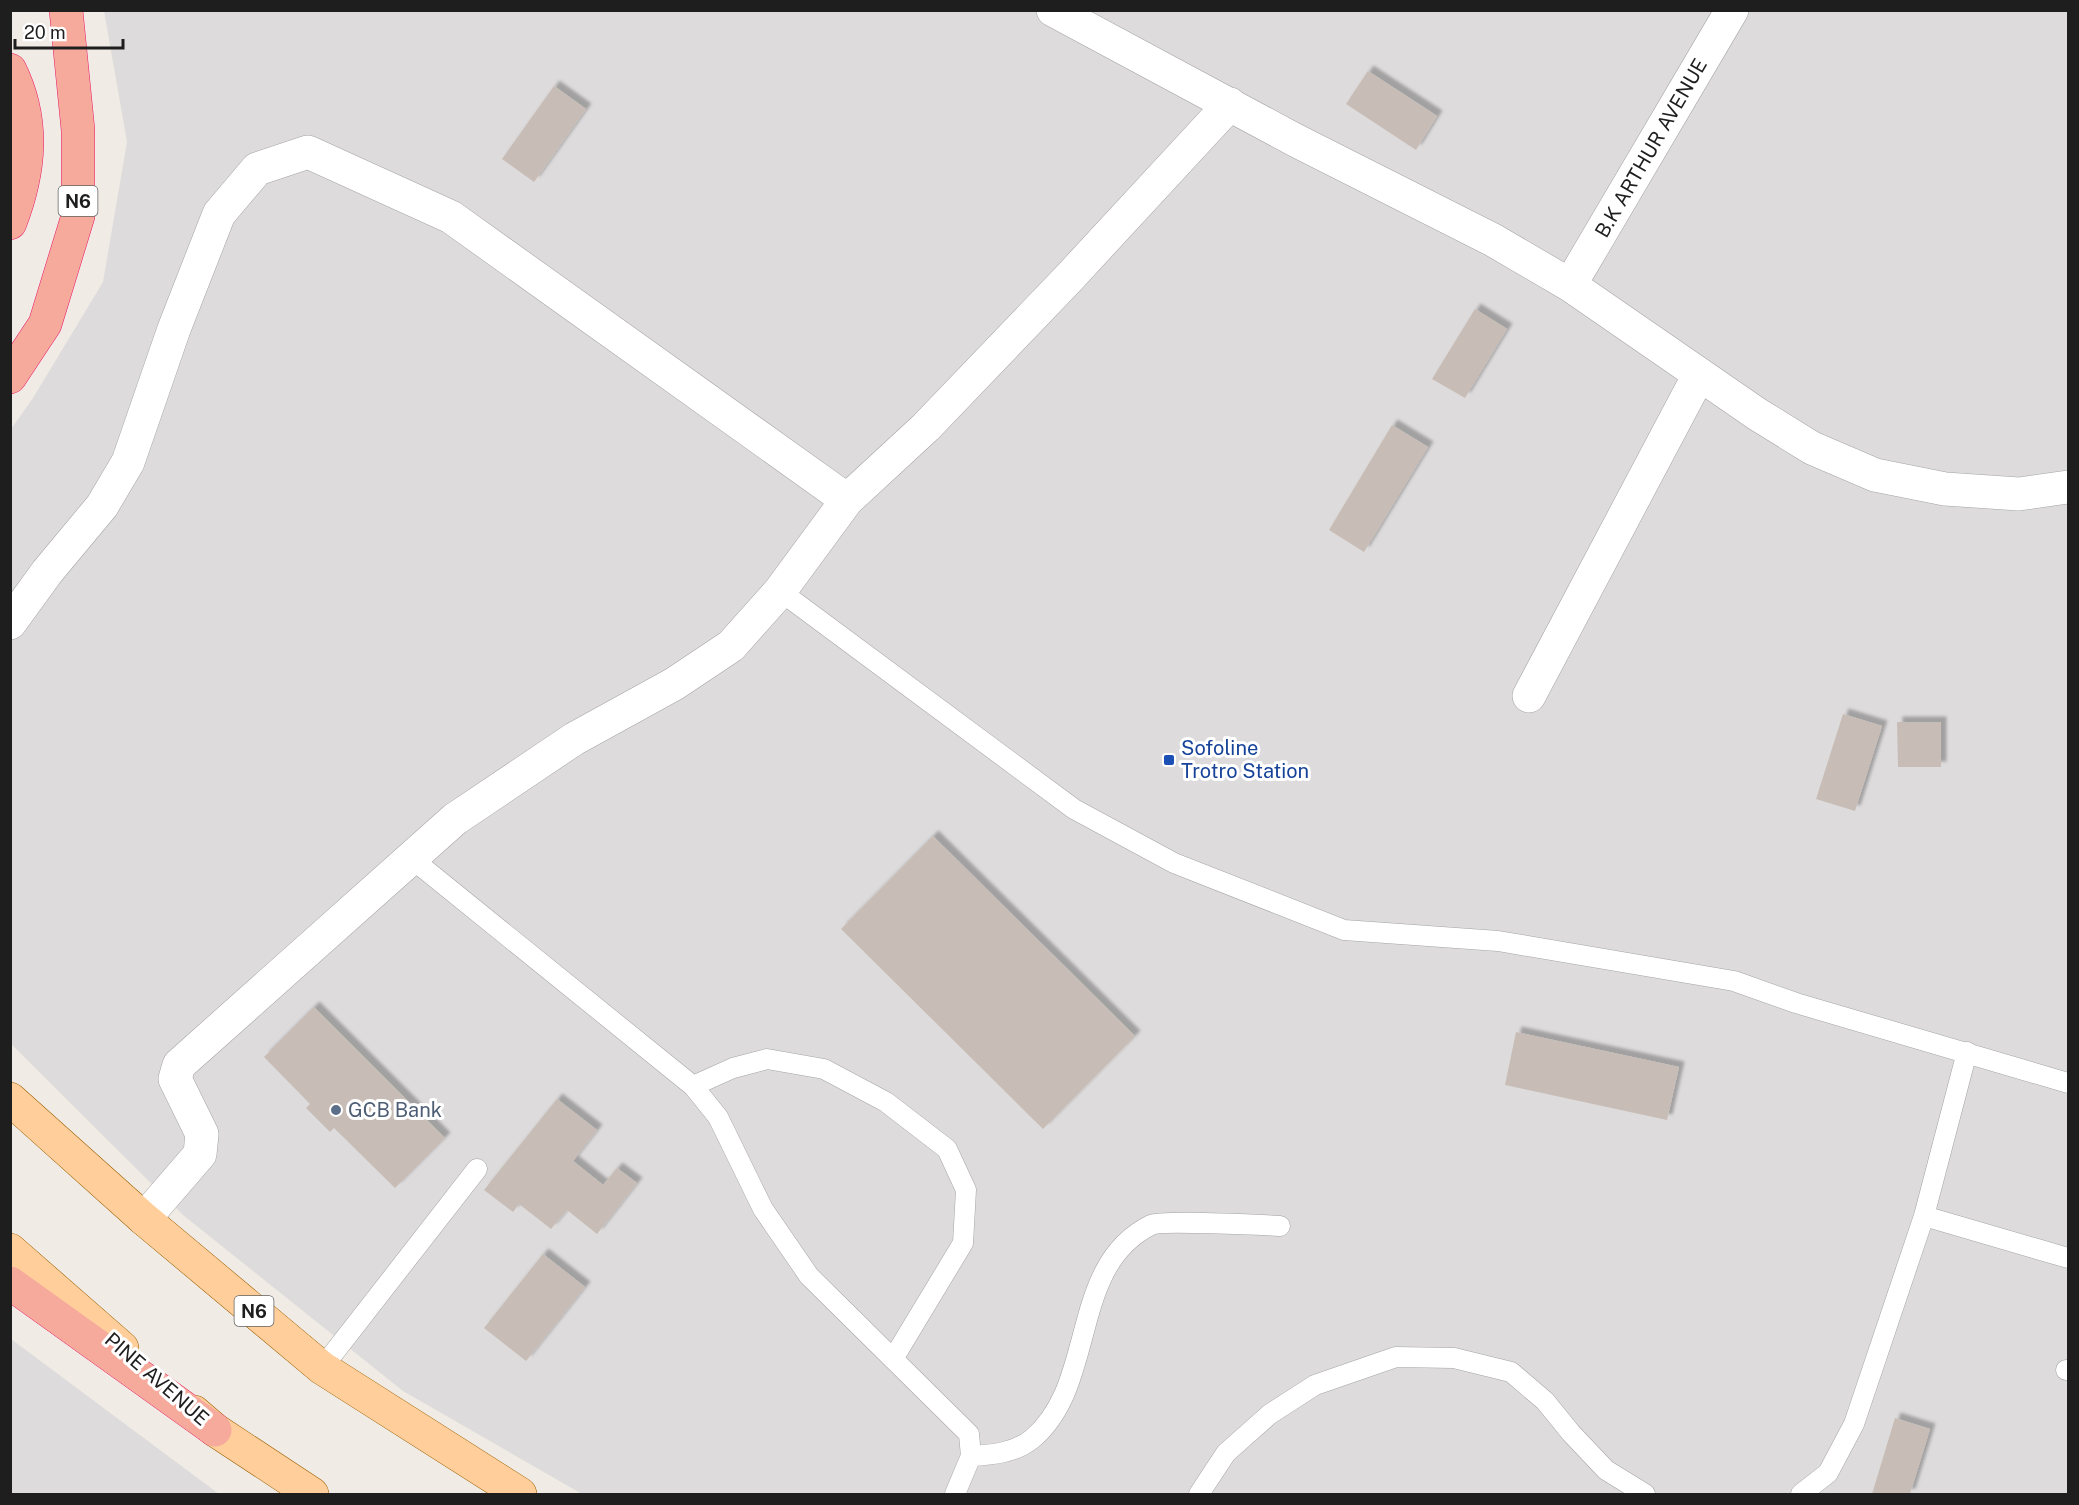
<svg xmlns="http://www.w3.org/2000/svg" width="2079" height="1505" viewBox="0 0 2079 1505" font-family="'Public Sans',sans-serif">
	<defs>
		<filter id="shadow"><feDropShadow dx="5.5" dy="-5.5" stdDeviation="1.5" flood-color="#0004"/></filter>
	</defs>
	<rect width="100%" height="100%" fill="#f0ebe4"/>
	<path fill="#dddbdb" d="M 104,11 L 2068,11 L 2068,1494 L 582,1494 L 403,1391 L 183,1215 L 11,1044 L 11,429 L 33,398 L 103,282 L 127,142 Z
		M 10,1339 L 11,1339 L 219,1494 L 11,1494 Z"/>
	<path fill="#c8bdb6" filter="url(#shadow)" d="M 1368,71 L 1437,116 L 1416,150 L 1346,104 Z
		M 554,86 L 586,109 L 534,182 L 502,159 Z
		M 1475,309 L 1507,329 L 1465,398 L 1432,379 Z
		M 1392,425 L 1428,447 L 1364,552 L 1329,530 Z
		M 1843,714 L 1882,726 L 1855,811 L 1816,799 Z
		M 1897,722 L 1941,722 L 1941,767 L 1898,767 Z
		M 933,836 L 1135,1036 L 1043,1129 L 841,929 Z
		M 314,1007 L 445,1138 L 395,1188 L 334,1128 L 330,1132 L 306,1108 L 310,1104 L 264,1057 Z
		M 1516,1032 L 1679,1067 L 1667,1120 L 1505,1085 Z
		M 557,1099 L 597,1130 L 573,1161 L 603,1185 L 617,1168 L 637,1183 L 597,1234 L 567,1210 L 551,1229 L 519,1204 L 513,1212 L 484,1190 Z
		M 543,1254 L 585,1287 L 526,1361 L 484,1328 Z
		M 1895,1418 L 1930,1429 L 1910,1494 L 1872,1494 Z"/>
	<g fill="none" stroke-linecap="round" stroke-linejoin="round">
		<defs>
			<path id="service" d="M 780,591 L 1074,809 L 1174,863 L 1344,930 L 1498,941 L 1734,981 L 1796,1003 L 2068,1083
				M 411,858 L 693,1086 L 718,1117 L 763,1209 L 809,1276 L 969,1434 L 971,1456 L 955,1494
				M 693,1086 L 733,1068 L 767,1059 L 824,1069 L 886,1102 L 947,1149 L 966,1190 L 963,1243 L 893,1359
				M 1924,1216 L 2068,1258
				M 322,1368 L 477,1169
				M 2066,1370 L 2068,1370
				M 971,1456 C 991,1455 1015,1453 1032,1439 C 1098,1384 1068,1266 1151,1225 C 1161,1220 1261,1225 1280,1226
				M 1199,1494 L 1226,1453 L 1270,1414 L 1315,1385 L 1396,1357 L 1454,1358 L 1511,1372 L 1545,1401 L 1571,1433 L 1606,1470 L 1645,1494
				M 1801,1494 L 1828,1473 L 1854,1424 L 1924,1216 L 1967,1052"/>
			<path id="minor" d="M 1053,10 L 1295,140 L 1493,240 L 1570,285 L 1757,414 L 1812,448 L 1875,475 L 1945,489 L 2019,494 L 2068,487
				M 1570,285 L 1732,10
				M 10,623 L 47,572 L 102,506 L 128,462 L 174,329 L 219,214 L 257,169 L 308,152 L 451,217 L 847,500
				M 1529,696 L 1699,375
				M 144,1219 L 200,1154 L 202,1134 L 175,1079 L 179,1065 L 455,819 L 574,739 L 674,684 L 731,646 L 780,591 L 847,500 L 926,427 L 1068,279 L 1230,104"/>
			<path id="primary" d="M 10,1099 L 144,1219 L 322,1368 L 520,1494
				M 10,1250 L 122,1348
				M 194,1412 L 215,1430 L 312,1494"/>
			<path id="trunk" d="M 10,70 C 35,121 30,171 10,223
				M 10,377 L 45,324 L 78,216 L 78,130 L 66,10
				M 10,1283 L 215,1430"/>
		</defs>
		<use href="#service" stroke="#a5a5a5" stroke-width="21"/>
		<use href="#minor" stroke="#a5a5a5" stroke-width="34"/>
		<use href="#primary" stroke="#995f00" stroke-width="34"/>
		<use href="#trunk" stroke="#e81769" stroke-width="34"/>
		<use href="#service" stroke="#fff" stroke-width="20"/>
		<use href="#minor" stroke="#fff" stroke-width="33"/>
		<use href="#primary" stroke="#ffce9a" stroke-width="33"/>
		<use href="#trunk" stroke="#f6aa9c" stroke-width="33"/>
	</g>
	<rect fill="#1a4fb4" stroke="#fff" stroke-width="2" x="1163" y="754" width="12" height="12" rx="3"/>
	<circle fill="#5c6f8a" stroke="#fff" stroke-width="2" cx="336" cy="1110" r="6"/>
	<g text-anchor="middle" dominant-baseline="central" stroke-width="6" stroke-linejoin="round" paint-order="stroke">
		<g fill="#fff" stroke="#626262" stroke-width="1.5">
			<rect x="58.5" y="186" width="39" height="30" rx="4.5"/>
			<rect x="234.5" y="1296" width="39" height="30" rx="4.5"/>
		</g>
		<g font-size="18" font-weight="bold" fill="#1e1e1e">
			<text x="78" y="201">N6</text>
			<text x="254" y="1311">N6</text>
		</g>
		<g font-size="20" fill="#1e1e1e" stroke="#fff">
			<text transform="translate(1651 148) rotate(-60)">B.K ARTHUR AVENUE</text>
			<text transform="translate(157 1379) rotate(41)">PINE AVENUE</text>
		</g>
		<g font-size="20" fill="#164399" stroke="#fff" text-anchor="start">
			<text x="1181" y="748">Sofoline<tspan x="1181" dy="23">Trotro Station</tspan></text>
		</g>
		<g font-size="20" fill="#4e5e75" stroke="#fff" text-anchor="start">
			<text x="348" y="1110">GCB Bank</text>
		</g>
	</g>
	<rect width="2079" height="1505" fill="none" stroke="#1e1e1e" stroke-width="24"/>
	<path d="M15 39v9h108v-9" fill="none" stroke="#1e1e1e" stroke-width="3"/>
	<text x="24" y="39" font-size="18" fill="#1e1e1e" stroke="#ffffff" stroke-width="4.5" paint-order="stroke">20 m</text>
</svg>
